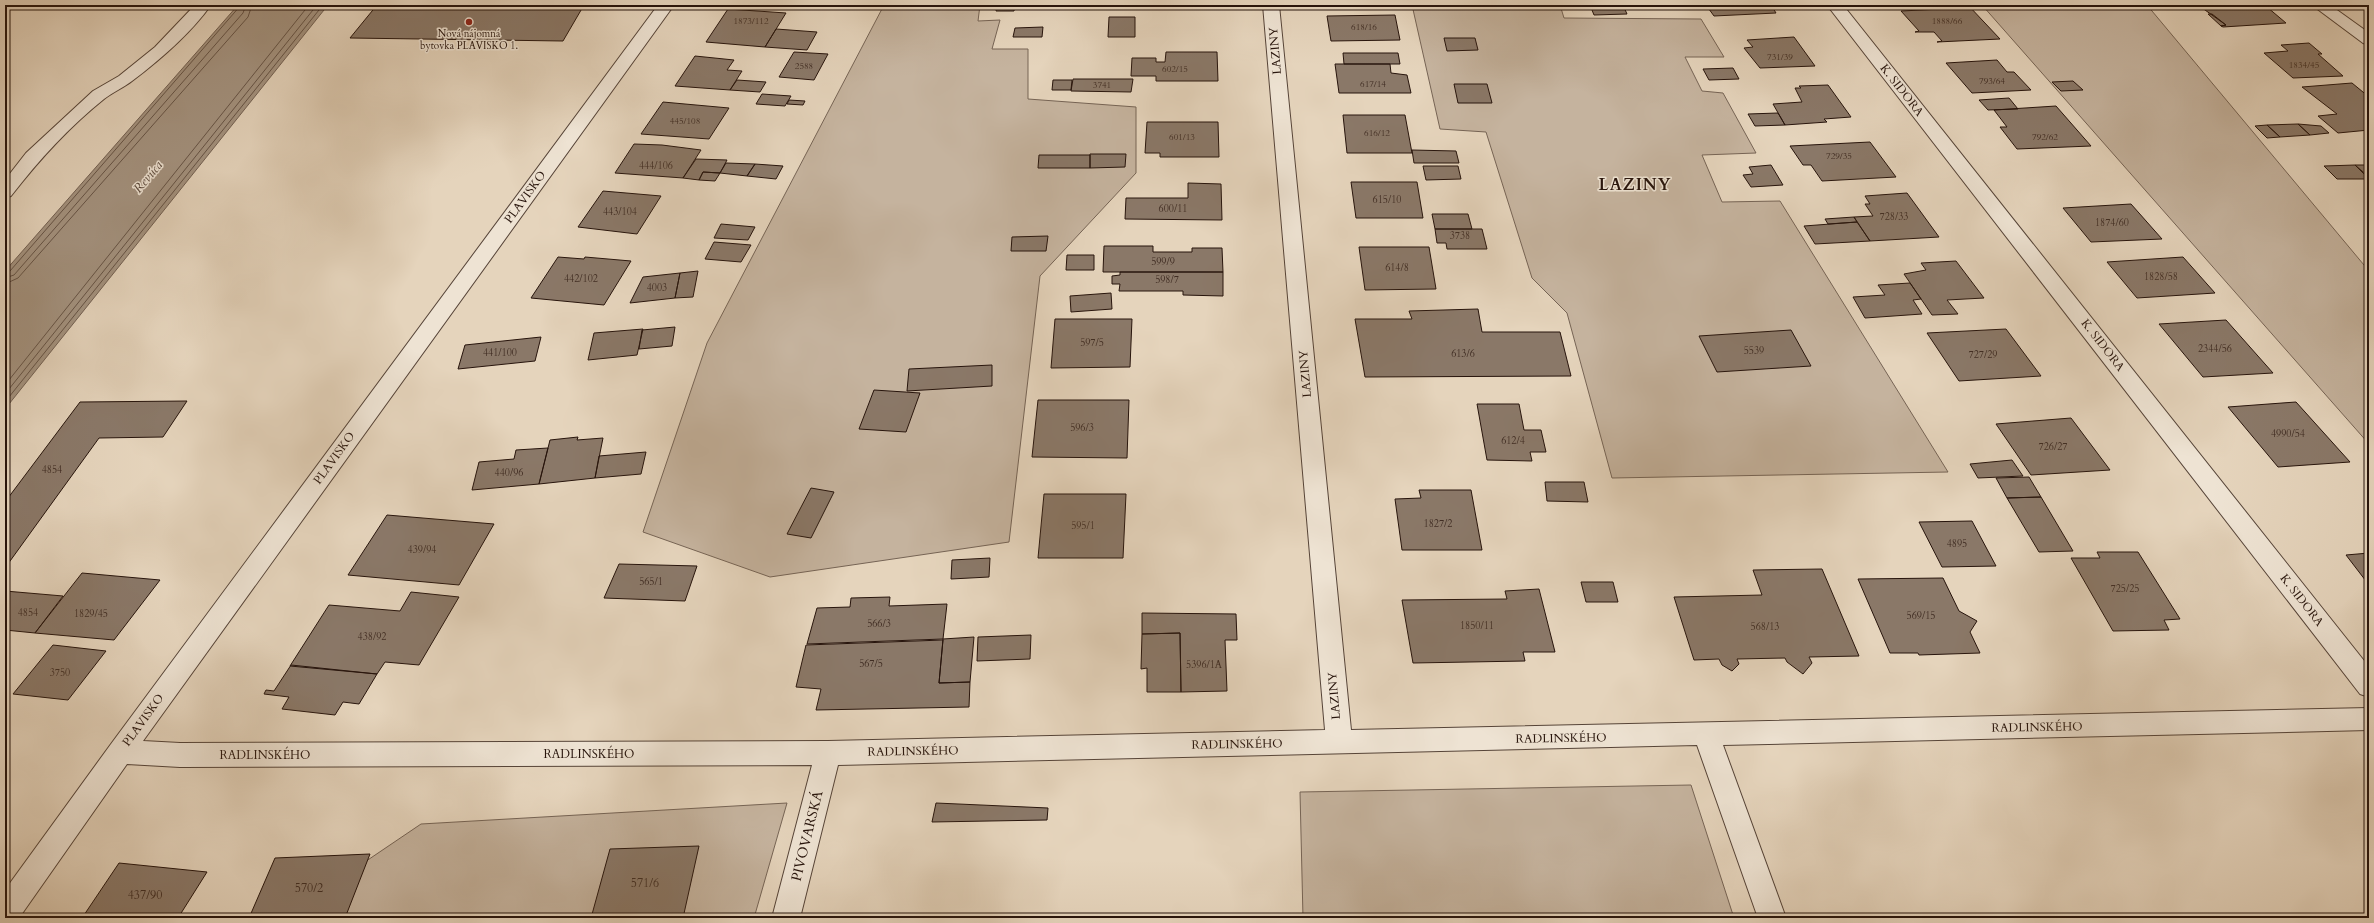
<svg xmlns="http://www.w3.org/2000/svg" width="2374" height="923" viewBox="0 0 2374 923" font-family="Cardo,serif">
	<rect width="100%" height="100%" fill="#e5d4bc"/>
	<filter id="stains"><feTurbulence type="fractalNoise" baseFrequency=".005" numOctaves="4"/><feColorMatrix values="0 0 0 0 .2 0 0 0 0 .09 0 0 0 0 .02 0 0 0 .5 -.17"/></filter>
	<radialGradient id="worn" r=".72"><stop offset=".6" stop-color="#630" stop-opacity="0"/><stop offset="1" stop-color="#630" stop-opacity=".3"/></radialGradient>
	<path fill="#c5b39e" stroke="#766455" d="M 884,5 L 980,5 L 978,21 L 1000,20 L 992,49 L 1028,49 L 1028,99 L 1136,107 L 1136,173 L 1040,276 L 1009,542 L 770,577 L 643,532 L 707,343 Z
		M 1412,5 L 1560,5 L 1564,18 L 1701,19 L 1724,57 L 1685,57 L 1702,91 L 1723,93 L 1756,153 L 1702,155 L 1722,202 L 1780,201 L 1948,472 L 1612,478 L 1567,313 L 1532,278 L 1486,132 L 1440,129 Z
		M 1982,5 L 2147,5 L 2369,271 L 2369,444 Z
		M 1691,785 L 1734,918 L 1303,918 L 1300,792 Z
		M 787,803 L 754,918 L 282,918 L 421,824 Z"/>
	<path fill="#a49380" stroke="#726052" d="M 238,5 L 328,5 L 5,409 L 5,271 Z"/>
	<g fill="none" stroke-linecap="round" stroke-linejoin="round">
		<path stroke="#665446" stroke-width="1" d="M 5,273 L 10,271 L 241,5
			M 5,278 L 14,275 L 243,13 L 246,5
			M 5,284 L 18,278 L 248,17 L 252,5
			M 5,385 L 309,5
			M 5,394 L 317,5
			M 5,402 L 323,5"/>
	</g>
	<path fill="#8a7868" stroke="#27140c" d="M 377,5 L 584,5 L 563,41 L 350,38 Z
		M 997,5 L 1015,5 L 1014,11 L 996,11 Z
		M 1590,5 L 1623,5 L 1627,14 L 1594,15 Z
		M 1706,5 L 1771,5 L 1776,13 L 1714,16 Z
		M 1938,5 L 1968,5 L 2000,39 L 1937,42 L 1942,41 L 1934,32 L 1915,32 L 1919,31 L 1901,11 L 1942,9 Z
		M 2198,5 L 2254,5 L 2257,8 L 2267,7 L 2286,23 L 2223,27 L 2221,26 L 2226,25 Z
		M 728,9 L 786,13 L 765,47 L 706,42 Z
		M 2208,14 L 2212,14 L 2226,25 L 2221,26 Z
		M 1395,15 L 1400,40 L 1331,41 L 1327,16 Z
		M 1109,17 L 1135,17 L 1135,37 L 1108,37 Z
		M 1043,27 L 1042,37 L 1013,37 L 1015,28 Z
		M 776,29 L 817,32 L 807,50 L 765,47 Z
		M 1794,37 L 1815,66 L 1760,68 L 1744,48 L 1753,47 L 1747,40 Z
		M 1444,38 L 1475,38 L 1478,50 L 1447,51 Z
		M 2309,43 L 2322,54 L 2318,54 L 2343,76 L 2293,78 L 2264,53 L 2288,51 L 2281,45 Z
		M 794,52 L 828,54 L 814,80 L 779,77 Z
		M 1166,52 L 1217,52 L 1218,81 L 1156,81 L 1156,76 L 1131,76 L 1132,58 L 1156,58 L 1156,62 L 1165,62 Z
		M 1343,53 L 1398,53 L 1400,64 L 1344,64 Z
		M 695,56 L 734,60 L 727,70 L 742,71 L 730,90 L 675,86 Z
		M 1997,60 L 2007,72 L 2014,72 L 2031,90 L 1972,93 L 1946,63 Z
		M 1335,64 L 1390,64 L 1391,73 L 1407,75 L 1411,93 L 1339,93 Z
		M 1733,68 L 1739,79 L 1709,80 L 1703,69 Z
		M 1073,79 L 1133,79 L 1131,92 L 1071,91 Z
		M 737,80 L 766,82 L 760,92 L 730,90 Z
		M 1053,80 L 1072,80 L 1071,90 L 1052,90 Z
		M 2073,81 L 2083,90 L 2061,91 L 2052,82 Z
		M 2352,83 L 2369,97 L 2369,130 L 2338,133 L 2318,116 L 2337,114 L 2302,87 Z
		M 1454,84 L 1487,84 L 1492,103 L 1458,103 Z
		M 1828,85 L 1851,117 L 1824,119 L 1827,122 L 1785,125 L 1773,104 L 1802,102 L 1795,88 L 1801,88 L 1799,86 Z
		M 762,94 L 791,96 L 785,106 L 756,104 Z
		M 2009,98 L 2018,109 L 1988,110 L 1979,100 Z
		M 789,100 L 805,101 L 803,105 L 787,104 Z
		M 663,102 L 729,108 L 709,139 L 641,134 Z
		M 2056,106 L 2091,146 L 2017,149 L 2000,127 L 2007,127 L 1994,110 Z
		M 1778,113 L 1785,125 L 1755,126 L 1748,114 Z
		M 1343,115 L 1405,115 L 1412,153 L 1347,153 Z
		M 1147,122 L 1218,122 L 1219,157 L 1160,157 L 1160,153 L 1145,153 Z
		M 2298,124 L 2321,126 L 2329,133 L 2310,135 Z
		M 2298,124 L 2310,135 L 2280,137 L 2267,125 Z
		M 2267,125 L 2280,137 L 2267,138 L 2255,126 Z
		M 1870,142 L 1896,177 L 1822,181 L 1811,165 L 1803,165 L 1790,146 Z
		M 634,144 L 662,145 L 701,150 L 683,178 L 615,173 Z
		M 1412,150 L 1456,151 L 1459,163 L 1414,163 Z
		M 1090,154 L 1126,154 L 1125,167 L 1090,168 Z
		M 1039,155 L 1090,155 L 1090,168 L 1038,168 Z
		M 696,159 L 727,160 L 720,173 L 703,172 L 699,180 L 683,178 Z
		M 726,163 L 755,164 L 747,176 L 720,173 Z
		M 755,164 L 783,166 L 776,179 L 747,176 Z
		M 1771,165 L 1783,185 L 1751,187 L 1743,175 L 1753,174 L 1749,167 Z
		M 2355,165 L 2369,179 L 2337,179 L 2324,166 Z
		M 2355,165 L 2369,165 L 2369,177 Z
		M 1423,166 L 1458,166 L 1461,179 L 1426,180 Z
		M 703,172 L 720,173 L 715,181 L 699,180 Z
		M 1351,182 L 1417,182 L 1423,218 L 1356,218 Z
		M 1188,183 L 1221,184 L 1222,220 L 1125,219 L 1126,198 L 1188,198 Z
		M 603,191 L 661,196 L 637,234 L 578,227 Z
		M 1907,193 L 1939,237 L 1870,241 L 1854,217 L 1873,216 L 1865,204 L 1870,204 L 1865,196 Z
		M 2131,204 L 2162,239 L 2091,242 L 2063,208 Z
		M 1432,214 L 1468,214 L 1472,229 L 1435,229 Z
		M 1854,217 L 1857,222 L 1828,224 L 1825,219 Z
		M 1857,222 L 1870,241 L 1815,244 L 1804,226 Z
		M 721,224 L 755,227 L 748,240 L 714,238 Z
		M 1435,229 L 1482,229 L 1487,249 L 1447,249 L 1446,243 L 1437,243 Z
		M 1048,236 L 1046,251 L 1011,251 L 1012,237 Z
		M 714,242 L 751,245 L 741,262 L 705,259 Z
		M 1104,246 L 1153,246 L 1153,252 L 1192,252 L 1192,248 L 1222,248 L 1223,272 L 1103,272 Z
		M 1359,247 L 1429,247 L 1436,289 L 1365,290 Z
		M 1067,255 L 1094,255 L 1094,270 L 1066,270 Z
		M 558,257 L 584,259 L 585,257 L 631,261 L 604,305 L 531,298 Z
		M 2183,257 L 2215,293 L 2137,298 L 2107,262 Z
		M 1956,261 L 1984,298 L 1947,300 L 1958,314 L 1932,315 L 1904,274 L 1926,270 L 1921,263 Z
		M 698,271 L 693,297 L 675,298 L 680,273 Z
		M 1120,272 L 1223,272 L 1223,296 L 1183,295 L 1183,291 L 1119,291 L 1120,284 L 1112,284 L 1112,276 L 1120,275 Z
		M 680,273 L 675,298 L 630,303 L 643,277 Z
		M 1910,283 L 1921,299 L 1913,300 L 1922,314 L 1865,318 L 1853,297 L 1885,295 L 1878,285 Z
		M 1111,293 L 1112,309 L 1071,312 L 1070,296 Z
		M 1478,309 L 1482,332 L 1560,332 L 1571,376 L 1365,377 L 1355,319 L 1412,319 L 1409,311 Z
		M 1055,319 L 1132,319 L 1130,367 L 1051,368 Z
		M 2226,320 L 2273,373 L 2203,377 L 2159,324 Z
		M 675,327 L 672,346 L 639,349 L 642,330 Z
		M 643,329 L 637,355 L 588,360 L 594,333 Z
		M 2006,329 L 2041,376 L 1959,381 L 1927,333 Z
		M 1791,330 L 1811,366 L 1717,372 L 1699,336 Z
		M 541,337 L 535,361 L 458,369 L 465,345 Z
		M 992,365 L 992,386 L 907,391 L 909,369 Z
		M 874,390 L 920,393 L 906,432 L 859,429 Z
		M 1038,400 L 1129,400 L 1127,458 L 1032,457 Z
		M 187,401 L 163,437 L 99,438 L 5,568 L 5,502 L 80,402 Z
		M 2296,402 L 2350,462 L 2278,467 L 2228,407 Z
		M 1477,404 L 1519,404 L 1524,430 L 1541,430 L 1546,452 L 1530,452 L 1532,461 L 1487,460 Z
		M 2071,418 L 2110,470 L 2031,475 L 1996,424 Z
		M 578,437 L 577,440 L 603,438 L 595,478 L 539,484 L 550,440 Z
		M 548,448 L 539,484 L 472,490 L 479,462 L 514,459 L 516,450 Z
		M 646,452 L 641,474 L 595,478 L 599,456 Z
		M 2012,460 L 2023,476 L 1978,478 L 1970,464 Z
		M 2029,477 L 2041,497 L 2007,498 L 1996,478 Z
		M 1545,482 L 1584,482 L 1588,502 L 1547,501 Z
		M 811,488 L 834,492 L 811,538 L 787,534 Z
		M 1419,490 L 1471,490 L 1482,550 L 1402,550 L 1395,499 L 1421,498 Z
		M 1044,494 L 1126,494 L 1123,558 L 1038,558 Z
		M 2041,497 L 2073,551 L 2039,552 L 2007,498 Z
		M 387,515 L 494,524 L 459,585 L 348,575 Z
		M 1972,521 L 1996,566 L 1942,567 L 1919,522 Z
		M 2097,552 L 2138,552 L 2180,619 L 2164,620 L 2169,630 L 2113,631 L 2071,558 L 2100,558 Z
		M 2369,553 L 2369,585 L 2346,555 Z
		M 990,558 L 989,577 L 951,579 L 952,560 Z
		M 619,564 L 697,566 L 685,601 L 604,598 Z
		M 1822,569 L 1859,656 L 1809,657 L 1812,663 L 1803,674 L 1787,662 L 1785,658 L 1737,659 L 1739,664 L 1732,671 L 1722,665 L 1719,659 L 1694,660 L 1674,597 L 1762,595 L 1753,570 Z
		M 82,573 L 160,580 L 114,640 L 35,633 Z
		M 1943,578 L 1959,611 L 1977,621 L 1970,632 L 1980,653 L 1919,655 L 1918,653 L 1890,653 L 1858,579 Z
		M 1581,582 L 1613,582 L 1618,602 L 1586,602 Z
		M 1539,589 L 1555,652 L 1523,652 L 1525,661 L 1413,663 L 1402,600 L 1507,599 L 1505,591 Z
		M 5,591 L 63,596 L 35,633 L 5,630 Z
		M 411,592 L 459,597 L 419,665 L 385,662 L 377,674 L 290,666 L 329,605 L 400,611 Z
		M 890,597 L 889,606 L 947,604 L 943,639 L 807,644 L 817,608 L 850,607 L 851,598 Z
		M 1142,613 L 1236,614 L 1237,640 L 1225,640 L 1227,691 L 1181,692 L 1180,633 L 1142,634 Z
		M 1180,633 L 1181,692 L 1147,692 L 1147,668 L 1141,669 L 1142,634 Z
		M 1031,635 L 1030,659 L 977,661 L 978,637 Z
		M 974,637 L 970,682 L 939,683 L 943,639 Z
		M 943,640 L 939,683 L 970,682 L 969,707 L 816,710 L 821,689 L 796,687 L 806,645 Z
		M 53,645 L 106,651 L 68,700 L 13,694 Z
		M 291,665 L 377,674 L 359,704 L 343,702 L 335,715 L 282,709 L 289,697 L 264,694 L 266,690 L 274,691 Z
		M 936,803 L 1048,808 L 1047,820 L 932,822 Z
		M 699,846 L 683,918 L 591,918 L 610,849 Z
		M 370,854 L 345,918 L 249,918 L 275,858 Z
		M 119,863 L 207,872 L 178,918 L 82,918 Z"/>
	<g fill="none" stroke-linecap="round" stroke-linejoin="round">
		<defs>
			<path id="minor" d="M 195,5 L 211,5 C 190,34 160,60 132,81 C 123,88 113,92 104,99 C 69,127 39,160 11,196 L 5,198 L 5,180 L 26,153 L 93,91 L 119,76 L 155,47 Z
				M 658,5 L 674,5 L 143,741 L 180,743 L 828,741 L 1325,730 L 1263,5 L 1279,5 L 1351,730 L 2369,708 L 2369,730 L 1723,745 L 1786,918 L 1758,918 L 1697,745 L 838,765 L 800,918 L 772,918 L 812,765 L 180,767 L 127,764 L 19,918 L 5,918 L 5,890 L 111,744 Z
				M 1827,5 L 1843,5 L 2369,667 L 2369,697 L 2360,694 Z
				M 2312,5 L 2330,5 L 2369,33 L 2369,45 L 2363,43 Z"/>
		</defs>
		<use href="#minor" stroke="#564438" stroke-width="2"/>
		<use href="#minor" fill="#eee3d3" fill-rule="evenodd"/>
	</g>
	<circle fill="#8f2418" stroke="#eee3d3" stroke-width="1.5" cx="469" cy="22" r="4"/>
	<g text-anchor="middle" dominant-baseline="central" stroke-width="3" stroke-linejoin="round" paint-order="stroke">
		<g font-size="9" fill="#402d23">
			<text x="751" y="21">1873/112</text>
			<text x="1947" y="21">1888/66</text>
			<text x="1364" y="27">618/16</text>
			<text x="1780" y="57">731/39</text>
			<text x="2304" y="65">1834/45</text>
			<text x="804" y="66">2588</text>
			<text x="1175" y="69">602/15</text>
			<text x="1992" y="81">793/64</text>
			<text x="1373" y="84">617/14</text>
			<text x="1102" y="85">3741</text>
			<text x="685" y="121">445/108</text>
			<text x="1377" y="133">616/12</text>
			<text x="1182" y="137">601/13</text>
			<text x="2045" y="137">792/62</text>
			<text x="1839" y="156">729/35</text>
		</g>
		<g font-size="10" fill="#27140c" stroke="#eee3d3">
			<text x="469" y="34">Nová nájomná<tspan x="469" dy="12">bytovka PLAVISKO 1.</tspan></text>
		</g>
		<g font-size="10" fill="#402d23">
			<text x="656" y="166">444/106</text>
			<text x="1387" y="200">615/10</text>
			<text x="1173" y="209">600/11</text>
			<text x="620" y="212">443/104</text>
			<text x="1894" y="217">728/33</text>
			<text x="2112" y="223">1874/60</text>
			<text x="1460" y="236">3738</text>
			<text x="1163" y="262">599/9</text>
			<text x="1397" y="268">614/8</text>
			<text x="2161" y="277">1828/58</text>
			<text x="581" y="279">442/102</text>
			<text x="1167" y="280">598/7</text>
			<text x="657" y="288">4003</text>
			<text x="1092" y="343">597/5</text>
			<text x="2215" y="349">2344/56</text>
			<text x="1754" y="351">5539</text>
			<text x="500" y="353">441/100</text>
			<text x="1463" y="354">613/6</text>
			<text x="1983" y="355">727/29</text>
			<text x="1082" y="428">596/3</text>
			<text x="2288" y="434">4990/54</text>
			<text x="1513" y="441">612/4</text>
			<text x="2053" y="447">726/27</text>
			<text x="52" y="470">4854</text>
			<text x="509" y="473">440/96</text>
			<text x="1438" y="524">1827/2</text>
			<text x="1083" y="526">595/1</text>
			<text x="1957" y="544">4895</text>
			<text x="422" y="550">439/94</text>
			<text x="651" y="582">565/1</text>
			<text x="2125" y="589">725/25</text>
			<text x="28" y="613">4854</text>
			<text x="91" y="614">1829/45</text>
			<text x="1921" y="616">569/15</text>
			<text x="879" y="624">566/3</text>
			<text x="1477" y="626">1850/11</text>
			<text x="1765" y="627">568/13</text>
			<text x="372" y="637">438/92</text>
			<text x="871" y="664">567/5</text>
			<text x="1204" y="665">5396/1A</text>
			<text x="60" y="673">3750</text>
		</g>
		<g font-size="12" fill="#27140c" stroke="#eee3d3">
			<text transform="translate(1275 51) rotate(-95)">LAZINY</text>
			<text transform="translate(1902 90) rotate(52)">K. SIDORA</text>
			<text transform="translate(525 197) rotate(-54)">PLAVISKO</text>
			<text transform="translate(2103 345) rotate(52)">K. SIDORA</text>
			<text transform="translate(1305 374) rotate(-95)">LAZINY</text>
			<text transform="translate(334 458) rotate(-54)">PLAVISKO</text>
			<text transform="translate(2302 600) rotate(52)">K. SIDORA</text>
			<text transform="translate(1334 696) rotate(-95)">LAZINY</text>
			<text transform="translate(143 720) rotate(-54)">PLAVISKO</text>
			<text transform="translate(2037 727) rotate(-1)">RADLINSKÉHO</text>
			<text transform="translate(1561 738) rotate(-1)">RADLINSKÉHO</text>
			<text transform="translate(1237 744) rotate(-1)">RADLINSKÉHO</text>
			<text transform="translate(913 751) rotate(-1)">RADLINSKÉHO</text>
			<text x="589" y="754">RADLINSKÉHO</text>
			<text x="265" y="755">RADLINSKÉHO</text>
		</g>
		<g font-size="12" fill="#402d23">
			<text x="645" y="883">571/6</text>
			<text x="309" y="888">570/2</text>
			<text x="145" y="895">437/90</text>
		</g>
		<g font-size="13" font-style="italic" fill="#59473a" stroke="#eee3d3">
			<text transform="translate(148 177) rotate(-50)">Revúca</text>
		</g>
		<g font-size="14" fill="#27140c" stroke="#eee3d3">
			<text transform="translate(807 836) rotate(-76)">PIVOVARSKÁ</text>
		</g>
		<g font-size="16" font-weight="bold" letter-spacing="1" fill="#27140c" stroke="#eee3d3">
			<text x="1635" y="185">LAZINY</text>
		</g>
	</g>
	<rect width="2374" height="923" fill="none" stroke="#e5d4bc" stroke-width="20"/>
	<rect x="6" y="6" width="2362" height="911" fill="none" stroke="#27140c" stroke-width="2"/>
	<rect x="10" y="10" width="2354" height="903" fill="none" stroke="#27140c"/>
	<rect width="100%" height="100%" filter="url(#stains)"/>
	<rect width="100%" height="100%" fill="url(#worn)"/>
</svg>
